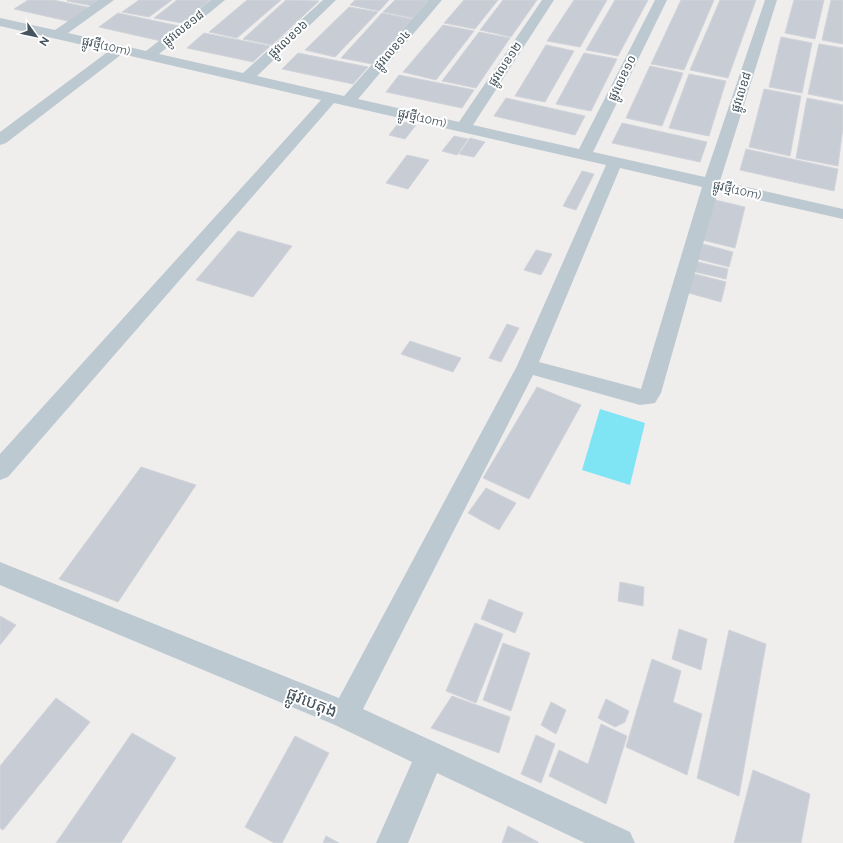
<svg xmlns="http://www.w3.org/2000/svg" width="843" height="843" viewBox="0 0 843 843" font-family="Raleway,'Noto Sans Khmer',sans-serif">
	<rect width="100%" height="100%" fill="#f0eded"/>
	<path fill="#7fe5f4" d="M 600,409 L 645,423 L 630,485 L 582,470 Z"/>
	<path fill="#c8ccd4" stroke="#d0d4da" d="M 28,0 L 53,0 L 92,8 L 72,22 L 14,9 Z
		M 69,0 L 102,0 L 93,6 L 67,1 Z
		M 139,0 L 172,0 L 149,17 L 122,12 Z
		M 177,0 L 210,0 L 182,23 L 154,18 Z
		M 247,0 L 281,0 L 237,38 L 209,32 Z
		M 286,0 L 319,1 L 272,45 L 243,39 Z
		M 355,0 L 389,0 L 379,11 L 350,5 Z
		M 395,0 L 429,0 L 413,18 L 383,12 Z
		M 464,0 L 498,0 L 475,29 L 444,23 Z
		M 503,0 L 537,0 L 511,37 L 480,30 Z
		M 574,0 L 607,0 L 580,47 L 547,41 Z
		M 615,0 L 648,0 L 618,56 L 586,50 Z
		M 681,0 L 714,0 L 684,70 L 651,64 Z
		M 720,0 L 756,0 L 728,78 L 690,70 Z
		M 794,0 L 824,0 L 815,39 L 785,33 Z
		M 831,0 L 843,0 L 843,44 L 822,40 Z
		M 349,7 L 378,12 L 335,57 L 305,50 Z
		M 118,13 L 179,26 L 161,41 L 99,27 Z
		M 382,13 L 412,19 L 372,64 L 341,58 Z
		M 443,25 L 474,31 L 436,80 L 403,72 Z
		M 479,32 L 510,38 L 476,88 L 442,81 Z
		M 204,33 L 270,46 L 253,62 L 187,48 Z
		M 781,37 L 812,43 L 802,93 L 769,87 Z
		M 819,44 L 843,48 L 843,101 L 808,94 Z
		M 546,45 L 574,51 L 545,102 L 515,96 Z
		M 298,53 L 368,67 L 353,84 L 282,69 Z
		M 584,53 L 617,59 L 591,111 L 556,104 Z
		M 650,66 L 683,73 L 662,126 L 626,118 Z
		M 689,74 L 726,81 L 709,136 L 669,128 Z
		M 399,75 L 474,90 L 462,108 L 386,92 Z
		M 764,89 L 801,96 L 790,156 L 749,147 Z
		M 506,98 L 585,116 L 575,135 L 494,116 Z
		M 807,98 L 843,105 L 843,127 L 838,166 L 796,158 Z
		M 400,121 L 416,125 L 405,139 L 389,135 Z
		M 622,123 L 707,142 L 700,162 L 612,143 Z
		M 454,136 L 468,139 L 457,155 L 442,151 Z
		M 470,138 L 485,142 L 474,157 L 459,154 Z
		M 746,149 L 838,169 L 834,191 L 740,170 Z
		M 407,155 L 429,160 L 408,189 L 386,183 Z
		M 582,171 L 594,174 L 576,210 L 563,206 Z
		M 711,199 L 745,207 L 735,248 L 698,239 Z
		M 238,231 L 292,246 L 253,297 L 196,280 Z
		M 703,244 L 733,252 L 729,267 L 698,259 Z
		M 536,250 L 552,254 L 541,275 L 524,270 Z
		M 694,261 L 728,269 L 726,279 L 691,271 Z
		M 691,273 L 726,282 L 721,302 L 685,292 Z
		M 507,324 L 519,328 L 501,362 L 489,358 Z
		M 410,341 L 461,358 L 453,372 L 401,354 Z
		M 537,387 L 581,405 L 529,499 L 483,478 Z
		M 141,467 L 196,485 L 118,602 L 59,579 Z
		M 486,488 L 516,503 L 499,530 L 468,513 Z
		M 620,582 L 644,587 L 643,606 L 618,601 Z
		M 489,599 L 523,613 L 515,633 L 481,619 Z
		M 0,616 L 16,625 L 0,645 Z
		M 475,623 L 503,634 L 476,703 L 446,691 Z
		M 679,629 L 707,639 L 701,670 L 672,659 Z
		M 729,630 L 766,644 L 739,796 L 697,778 Z
		M 503,643 L 530,653 L 511,711 L 483,700 Z
		M 652,659 L 681,671 L 673,702 L 702,714 L 687,775 L 626,747 Z
		M 452,696 L 510,717 L 499,753 L 431,728 Z
		M 56,698 L 90,722 L 3,830 L 0,828 L 0,766 Z
		M 606,699 L 629,711 L 625,722 L 615,727 L 598,718 Z
		M 551,702 L 566,710 L 556,734 L 541,725 Z
		M 601,724 L 627,736 L 606,804 L 549,776 L 559,750 L 588,764 Z
		M 132,733 L 176,758 L 121,843 L 56,843 Z
		M 536,735 L 555,744 L 541,783 L 521,774 Z
		M 295,736 L 329,753 L 282,843 L 274,843 L 245,827 Z
		M 753,770 L 810,794 L 801,843 L 734,843 Z
		M 508,826 L 538,842 L 538,843 L 502,843 Z
		M 326,836 L 339,843 L 323,843 Z"/>
	<g fill="none" stroke-linecap="round" stroke-linejoin="round">
		<path fill="#bcc9d1" fill-rule="evenodd" d="M 99,0 L 114,0 L 68,33 L 146,51 L 211,0 L 225,0 L 159,54 L 243,73 L 323,0 L 336,0 L 257,76 L 344,96 L 429,0 L 442,0 L 358,99 L 459,122 L 542,0 L 554,0 L 473,125 L 579,149 L 655,0 L 667,0 L 593,152 L 705,177 L 765,0 L 777,0 L 720,181 L 843,209 L 843,219 L 718,191 L 661,393 L 655,403 L 640,405 L 533,375 L 363,709 L 630,832 L 635,843 L 585,843 L 437,773 L 408,843 L 376,843 L 412,762 L 335,725 L 0,585 L 0,562 L 339,698 L 517,366 L 606,165 L 334,103 L 8,477 L 0,480 L 0,454 L 321,100 L 122,54 L 6,143 L 0,145 L 0,132 L 109,51 L 0,26 L 0,18 L 55,30 ZM 620,168 L 702,187 L 641,389 L 539,362 Z"/>
	</g>
	<g text-anchor="middle" dominant-baseline="central" stroke-width="4" stroke-linejoin="round" paint-order="stroke">
		<g font-size="12" fill="#44535c" stroke="#fff">
			<text transform="translate(183 28) rotate(-38)">ផ្លូវលេខ១៨</text>
			<text transform="translate(288 39) rotate(-43)">ផ្លូវលេខ១៦</text>
			<text transform="translate(106 46) rotate(13)">ផ្លូវថ្មី(10m)</text>
			<text transform="translate(392 50) rotate(-49)">ផ្លូវលេខ១៤</text>
			<text transform="translate(505 64) rotate(-56)">ផ្លូវលេខ១២</text>
			<text transform="translate(622 78) rotate(-64)">ផ្លូវលេខ១០</text>
			<text transform="translate(741 92) rotate(-72)">ផ្លូវលេខ៨</text>
			<text transform="translate(422 118) rotate(13)">ផ្លូវថ្មី(10m)</text>
			<text transform="translate(737 190) rotate(13)">ផ្លូវថ្មី(10m)</text>
		</g>
		<g font-size="17" fill="#44535c" stroke="#fff">
			<text transform="translate(312 702) rotate(22)">ផ្លូវបេតុង</text>
		</g>
	</g>
	<g transform="translate(36 36) rotate(123)" stroke="#ffffff" stroke-width="3" paint-order="stroke">
	<path d="M0-3L7 15L0 10L-7 15Z" fill="#44535c"/>
	<text y="-6" font-size="11" font-weight="bold" text-anchor="middle" fill="#44535c">N</text>
	</g>
</svg>
